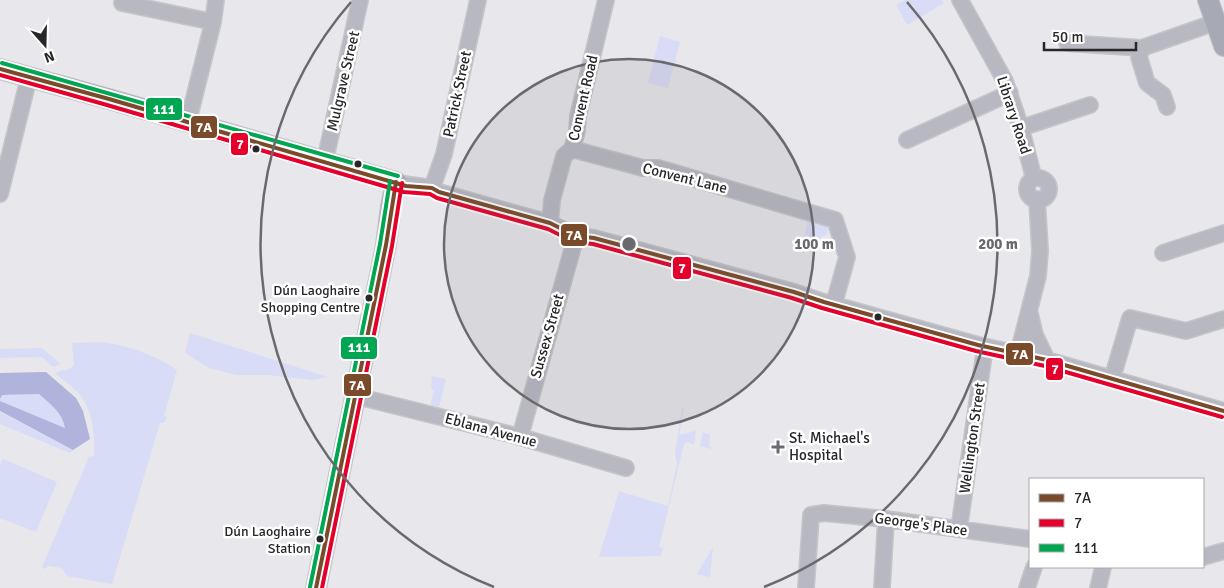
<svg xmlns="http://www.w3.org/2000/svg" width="1224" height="588" viewBox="0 0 1224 588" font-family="Signika,sans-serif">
	<rect width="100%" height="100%" fill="#e7e7ec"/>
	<path fill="#d9dcf6" d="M 905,0 L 942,0 L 944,3 L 907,25 L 896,5 Z
		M 660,36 L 680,42 L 668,88 L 648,83 Z
		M 808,220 L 829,225 L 826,235 L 821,237 L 818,243 L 819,245 L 803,240 Z
		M 190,333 L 328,377 L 312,380 L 268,375 L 236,375 L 209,368 L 185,353 Z
		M 97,342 C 125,344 154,354 177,370 L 164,416 L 167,417 L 164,423 L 160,423 L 112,584 L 67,576 L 62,568 L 49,566 L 44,569 L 42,567 L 89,457 L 94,456 C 95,436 93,414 82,397 C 75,388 63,380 55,373 L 62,370 L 67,370 L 74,366 L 72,343 Z
		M 42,348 L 61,364 L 53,367 L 42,357 L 0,358 L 0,349 Z
		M 432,376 L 446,379 L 439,407 L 430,405 L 434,391 L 431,388 Z
		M 39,394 C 51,405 62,412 65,428 L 0,401 L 1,395 Z
		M 682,408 L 684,408 L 679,435 L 696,431 L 694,445 L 688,442 L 684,444 L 659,547 L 663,548 L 661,556 L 599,557 L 619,491 L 668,506 L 677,464 L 675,454 Z
		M 0,412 L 73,450 L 70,453 L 0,424 Z
		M 703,432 L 710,435 L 709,445 L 712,449 L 700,446 Z
		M 3,459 L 57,482 L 36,532 L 0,518 L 0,465 Z
		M 713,547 L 710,577 L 697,574 Z"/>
	<path fill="#b0b4dd" d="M 46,372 L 76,398 L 83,411 L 90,439 L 73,450 L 0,411 L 0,401 L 65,428 C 62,412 50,404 39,394 L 2,395 L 0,399 L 0,373 Z"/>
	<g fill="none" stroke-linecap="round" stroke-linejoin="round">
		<defs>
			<path id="minor" d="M 960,0 L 1005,81 L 1021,128 L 1033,175 L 1037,178
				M 122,3 L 213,22
				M 1067,43 L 1142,48 L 1216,22
				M 1142,48 L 1139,57 L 1147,83 L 1163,95 L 1167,107
				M 188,122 L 213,22 L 216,0
				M 1021,128 L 1090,105
				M 907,140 L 1010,93
				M 572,149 L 643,168 L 658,168 L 835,220 L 847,257 L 834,304
				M 325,161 L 360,0
				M1027 189a11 11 0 1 1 22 0a11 11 0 1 1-22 0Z
				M 396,182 C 410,187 426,184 439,192 L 550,223 L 576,236 L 594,238 L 794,292 L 824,302 L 978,345 L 1047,360 L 1224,411
				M 432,188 L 444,154 L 478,0
				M 0,194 L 29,77
				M 550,223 L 552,200 L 564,156 L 572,149 L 577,131 L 578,116 L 606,0
				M 1163,253 L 1224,233
				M 1030,314 L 1035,335 L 1047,360
				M 1018,354 L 1038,276 L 1040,251 L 1037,199
				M 1112,379 L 1130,318 L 1186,331 L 1224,319
				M 356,396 L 517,436 L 626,468
				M 520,437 L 576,236
				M 959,529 L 985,347
				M 1203,557 L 1224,551
				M 806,588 L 811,515 L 824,513 L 886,519 L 1030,539
				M 882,588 L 886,519
				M 1027,588 L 1034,567
				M 1098,588 L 1103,567"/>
			<path id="major" d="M 1208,0 L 1224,46
				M 0,69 L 109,99 L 396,182 L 391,206 L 386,245 L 316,588"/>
		</defs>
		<use href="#minor" stroke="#c5c5c8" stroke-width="18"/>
		<use href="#major" stroke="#c5c5c8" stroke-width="22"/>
		<use href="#minor" stroke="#b7b8c2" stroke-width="15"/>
		<use href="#major" stroke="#a7a9b4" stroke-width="20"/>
		<defs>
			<path id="bus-1" d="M 0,69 L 109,99 L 406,186 L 432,188 L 439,192 L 550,223 L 576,236 L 594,238 L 794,292 L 824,302 L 978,345 L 1047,360 L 1224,411
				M 316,588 L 386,245 L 396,182"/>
			<path id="bus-2" d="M 0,75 L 107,105 L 404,192 L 430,194 L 437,198 L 548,229 L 574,242 L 593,244 L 792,298 L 822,308 L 976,351 L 1045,366 L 1222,417
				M 322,588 L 392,246 L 402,183"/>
			<path id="bus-3" d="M 2,63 L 398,176
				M 310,587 L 380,244 L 390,181"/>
		</defs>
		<use href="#bus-1" stroke="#fff" stroke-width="8"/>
		<use href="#bus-2" stroke="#fff" stroke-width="8"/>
		<use href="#bus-3" stroke="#fff" stroke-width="8"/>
		<use href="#bus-1" stroke="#7a4b2a" stroke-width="4"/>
		<use href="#bus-2" stroke="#e4002b" stroke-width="4"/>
		<use href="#bus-3" stroke="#00a651" stroke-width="4"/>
	</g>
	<circle cx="629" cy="244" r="185" fill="#6a6a6e" fill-opacity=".12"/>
	<g fill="none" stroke="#6a6a6e" stroke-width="2.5">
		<circle cx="629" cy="244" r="185"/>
		<path d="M494 587A369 369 0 0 1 351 2M907 2A369 369 0 0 1 764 587"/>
	</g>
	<g fill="#27272a" stroke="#fff" stroke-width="2">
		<circle cx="256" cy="149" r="4.5"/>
		<circle cx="358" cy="164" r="4.5"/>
		<circle cx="369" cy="298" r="4.5"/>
		<circle cx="878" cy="317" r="4.5"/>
		<circle cx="320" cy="539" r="4.5"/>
	</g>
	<path fill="#6a6a6e" stroke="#fff" stroke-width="2" d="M775.5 439.5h5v5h5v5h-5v5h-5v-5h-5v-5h5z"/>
	<g text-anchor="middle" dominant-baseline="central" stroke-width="5" stroke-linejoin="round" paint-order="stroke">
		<g font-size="14" fill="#27272a" stroke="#fff" text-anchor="end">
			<text x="360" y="290">Dún Laoghaire<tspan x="360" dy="17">Shopping Centre</tspan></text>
			<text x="311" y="531">Dún Laoghaire<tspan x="311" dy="17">Station</tspan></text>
		</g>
		<g font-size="15" fill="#27272a" stroke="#fff">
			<text transform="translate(343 81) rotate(-77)">Mulgrave Street</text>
			<text transform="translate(457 94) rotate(-78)">Patrick Street</text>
			<text transform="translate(583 98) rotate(-77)">Convent Road</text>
			<text transform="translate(1014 115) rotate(72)">Library Road</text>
			<text transform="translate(685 178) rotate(14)">Convent Lane</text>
			<text transform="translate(547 336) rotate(-74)">Sussex Street</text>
			<text transform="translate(491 430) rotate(15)">Eblana Avenue</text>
			<text transform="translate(972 438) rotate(-82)">Wellington Street</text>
			<text transform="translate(921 524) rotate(8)">George's Place</text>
		</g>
		<g font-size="15" fill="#27272a" stroke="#fff" text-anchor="start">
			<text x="789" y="438">St. Michael's<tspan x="789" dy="17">Hospital</tspan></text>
		</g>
	</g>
	<circle cx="629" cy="244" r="8" fill="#6a6a6e" stroke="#fff" stroke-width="2.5"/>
	<g font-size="15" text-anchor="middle" font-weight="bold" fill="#6a6a6e" stroke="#fff" stroke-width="5" stroke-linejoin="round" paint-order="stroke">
		<text x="814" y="249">100 m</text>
		<text x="998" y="249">200 m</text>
	</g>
	<g stroke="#fff" stroke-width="2">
		<rect x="145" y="97" width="38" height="24" rx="5" fill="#00a651"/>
		<rect x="190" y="115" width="28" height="24" rx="5" fill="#7a4b2a"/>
		<rect x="230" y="132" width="19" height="24" rx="5" fill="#e4002b"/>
		<rect x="560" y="223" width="28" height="24" rx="5" fill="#7a4b2a"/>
		<rect x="672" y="256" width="20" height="24" rx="5" fill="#e4002b"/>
		<rect x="340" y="336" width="38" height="24" rx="5" fill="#00a651"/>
		<rect x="1005" y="342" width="29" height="24" rx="5" fill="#7a4b2a"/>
		<rect x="1045" y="357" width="19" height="24" rx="5" fill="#e4002b"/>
		<rect x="343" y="373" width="29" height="24" rx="5" fill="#7a4b2a"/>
	</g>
	<g font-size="14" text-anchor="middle" font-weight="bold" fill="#fff">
		<text x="164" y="114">111</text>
		<text x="204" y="132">7A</text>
		<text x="240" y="149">7</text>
		<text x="574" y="240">7A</text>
		<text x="682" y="273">7</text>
		<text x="359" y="352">111</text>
		<text x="1020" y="359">7A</text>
		<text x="1055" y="374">7</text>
		<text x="357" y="390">7A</text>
	</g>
	<rect x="1029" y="478" width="175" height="90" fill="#ffffff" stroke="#a9a9aa"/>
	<rect x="1039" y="494" width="25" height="8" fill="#7a4b2a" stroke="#a9a9aa"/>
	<text x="1074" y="503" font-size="15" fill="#27272a">7A</text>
	<rect x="1039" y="519" width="25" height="8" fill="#e4002b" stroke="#a9a9aa"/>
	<text x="1074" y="528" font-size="15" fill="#27272a">7</text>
	<rect x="1039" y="544" width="25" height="8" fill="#00a651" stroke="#a9a9aa"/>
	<text x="1074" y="553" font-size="15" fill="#27272a">111</text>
	<g transform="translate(45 45) rotate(160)" stroke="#ffffff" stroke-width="4" paint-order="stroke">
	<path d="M0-4L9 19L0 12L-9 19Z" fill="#27272a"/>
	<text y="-8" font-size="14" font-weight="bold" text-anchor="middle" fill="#27272a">N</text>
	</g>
	<path d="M1044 42v8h92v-8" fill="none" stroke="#27272a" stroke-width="2.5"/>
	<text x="1052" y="42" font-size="15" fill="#27272a" stroke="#ffffff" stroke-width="4" paint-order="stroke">50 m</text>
</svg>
